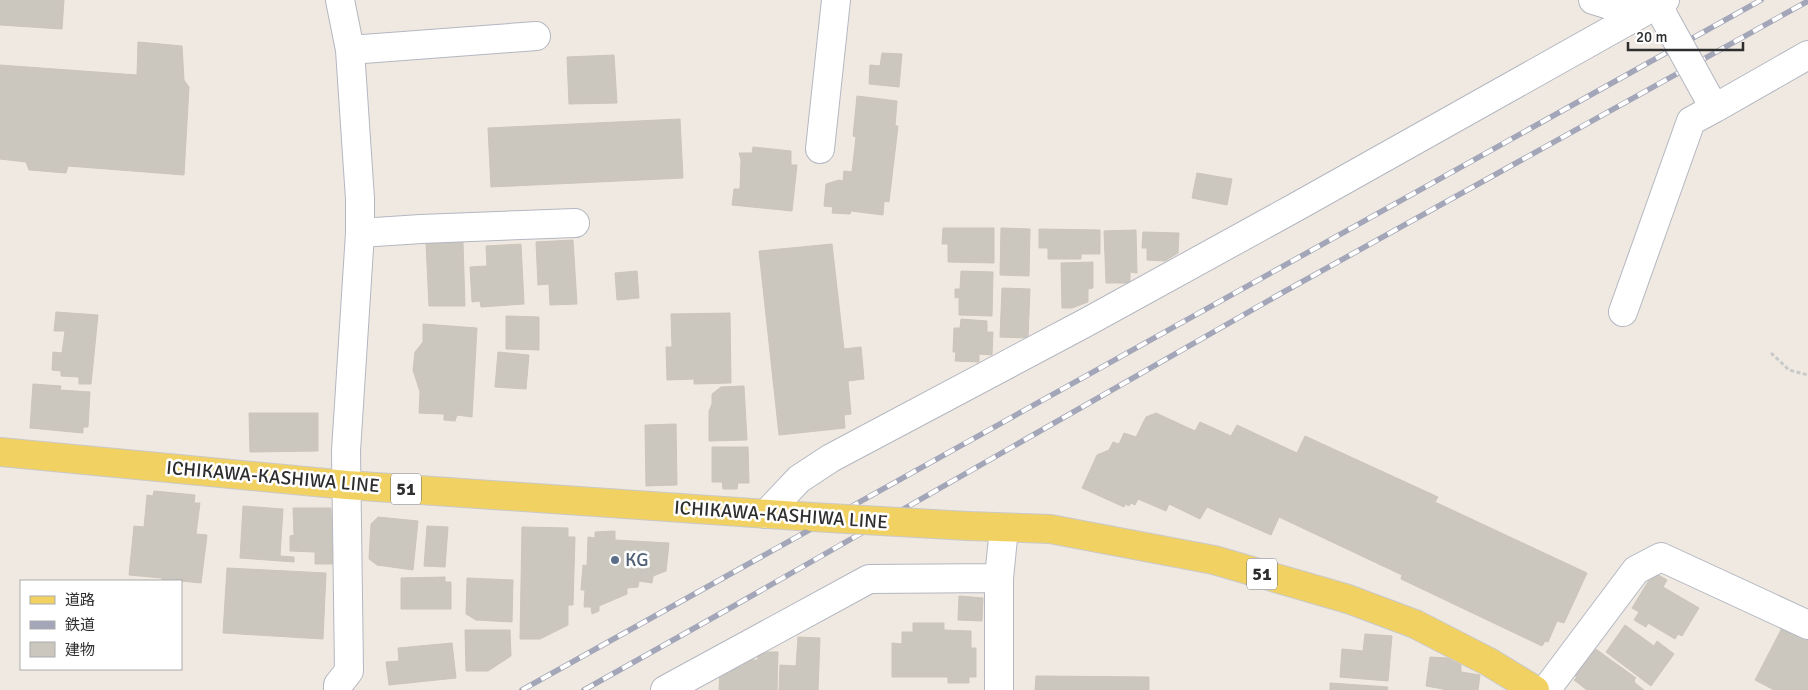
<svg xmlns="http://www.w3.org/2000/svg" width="1808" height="690" viewBox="0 0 1808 690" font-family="Signika,'Noto Sans JP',sans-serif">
	<rect width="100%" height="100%" fill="#efe9e1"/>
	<path fill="#cbc7bf" stroke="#cbc5ba" d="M 0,0 L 64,0 L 62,29 L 0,25 Z
		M 138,42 L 182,46 L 184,80 L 189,87 L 184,175 L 68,166 L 66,173 L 29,170 L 26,162 L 0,159 L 0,65 L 137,75 Z
		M 882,53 L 902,54 L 899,87 L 869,84 L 870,65 L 880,66 Z
		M 614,55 L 617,103 L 569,104 L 567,57 Z
		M 857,96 L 897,101 L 895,126 L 898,126 L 889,202 L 884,201 L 883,215 L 851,211 L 850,214 L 832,213 L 833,207 L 824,206 L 826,184 L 839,180 L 843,181 L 844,171 L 852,172 L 856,137 L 853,136 Z
		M 680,119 L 683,178 L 491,187 L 488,128 Z
		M 753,147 L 791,151 L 791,165 L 797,165 L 792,211 L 732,205 L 734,189 L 740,189 L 741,160 L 739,153 L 752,153 Z
		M 1197,173 L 1232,179 L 1227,205 L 1192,198 Z
		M 943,228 L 994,228 L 994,263 L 948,262 L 948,244 L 942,244 Z
		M 1001,228 L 1030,229 L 1029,276 L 1000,275 Z
		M 1039,229 L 1100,230 L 1100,254 L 1081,254 L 1081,259 L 1048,259 L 1048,248 L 1039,248 Z
		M 1136,230 L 1137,273 L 1130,272 L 1130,283 L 1106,283 L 1104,231 Z
		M 1143,232 L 1179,233 L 1178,253 L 1165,261 L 1147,260 L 1147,248 L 1142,248 Z
		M 573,240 L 577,304 L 550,305 L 549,284 L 538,285 L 536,242 Z
		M 463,242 L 465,306 L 429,306 L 426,243 Z
		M 521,244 L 524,304 L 481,307 L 480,301 L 472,302 L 470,267 L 487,266 L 486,246 Z
		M 832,244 L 844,349 L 861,347 L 864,379 L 848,381 L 851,414 L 844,415 L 845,428 L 779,435 L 759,251 Z
		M 1093,262 L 1093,288 L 1088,289 L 1088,302 L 1072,308 L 1062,308 L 1061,263 Z
		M 637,271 L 639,298 L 617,300 L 615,273 Z
		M 961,271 L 993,272 L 992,316 L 959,315 L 959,297 L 955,298 L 955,289 L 960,289 Z
		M 1002,288 L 1030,289 L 1028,338 L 1000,337 Z
		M 56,312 L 98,315 L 91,384 L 79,384 L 79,377 L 61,376 L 61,371 L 52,370 L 53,352 L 62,353 L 65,331 L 54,331 Z
		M 730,313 L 731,383 L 694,384 L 694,379 L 667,380 L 666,347 L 672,347 L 671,314 Z
		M 506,316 L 539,317 L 539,350 L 506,349 Z
		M 961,319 L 987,321 L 987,332 L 993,332 L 992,355 L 979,354 L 979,362 L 955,361 L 956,352 L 953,352 L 954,328 L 960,328 Z
		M 423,324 L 477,328 L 472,417 L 457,415 L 455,421 L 444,420 L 444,414 L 419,413 L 420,392 L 413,370 L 415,352 L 423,342 Z
		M 498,352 L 529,355 L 526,389 L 495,387 Z
		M 33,384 L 61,386 L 60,390 L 90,392 L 88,427 L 83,427 L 83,433 L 30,428 Z
		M 744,386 L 747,440 L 709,441 L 709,411 L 712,404 L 712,394 L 721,387 Z
		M 249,413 L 318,413 L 318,451 L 250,452 Z
		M 1156,413 L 1195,431 L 1200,422 L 1231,436 L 1237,425 L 1297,453 L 1305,436 L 1438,497 L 1435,502 L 1587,573 L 1564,623 L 1557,621 L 1548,642 L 1545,641 L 1542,646 L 1401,579 L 1402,575 L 1279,517 L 1271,535 L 1207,507 L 1200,519 L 1169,504 L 1166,511 L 1138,499 L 1135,505 L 1131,503 L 1129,506 L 1125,504 L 1124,507 L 1082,488 L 1097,455 L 1109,450 L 1113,442 L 1119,444 L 1124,433 L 1136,437 L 1146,417 Z
		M 676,424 L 677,485 L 646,486 L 645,425 Z
		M 712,447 L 748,447 L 749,483 L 738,483 L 737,489 L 723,489 L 722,482 L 712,482 Z
		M 154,491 L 195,495 L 194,503 L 200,503 L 196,534 L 207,535 L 201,583 L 182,581 L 181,586 L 181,581 L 162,581 L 162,578 L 129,575 L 134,526 L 144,527 L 147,495 L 153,496 Z
		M 243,506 L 283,509 L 280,556 L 294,557 L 294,562 L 240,558 Z
		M 293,508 L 331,508 L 333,564 L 315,564 L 315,552 L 290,551 L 290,536 L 294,535 Z
		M 378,517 L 418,521 L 413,570 L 377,565 L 369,559 L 371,524 Z
		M 427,526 L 448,527 L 445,567 L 424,566 Z
		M 522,527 L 568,528 L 568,537 L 575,537 L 573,605 L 568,605 L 568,625 L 540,639 L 520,639 Z
		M 615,531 L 615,540 L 669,543 L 666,571 L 653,576 L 652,583 L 639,581 L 638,587 L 627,588 L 627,594 L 599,606 L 599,611 L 592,614 L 591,607 L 584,607 L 585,590 L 581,590 L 583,565 L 587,566 L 588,537 L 595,538 L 595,532 Z
		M 227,568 L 326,573 L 323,639 L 223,633 Z
		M 1655,573 L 1667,580 L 1663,587 L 1699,608 L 1682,636 L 1678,634 L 1675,639 L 1648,623 L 1646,627 L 1634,620 L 1639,612 L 1632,608 L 1649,580 L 1650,581 Z
		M 445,577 L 445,582 L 451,582 L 451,609 L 401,609 L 401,578 Z
		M 467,578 L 513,580 L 512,622 L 476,620 L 466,614 Z
		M 959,596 L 983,598 L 982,621 L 958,620 Z
		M 913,623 L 944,623 L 944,630 L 971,631 L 971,648 L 976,648 L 976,677 L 969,677 L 969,683 L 948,683 L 948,677 L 892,677 L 892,643 L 902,644 L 902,632 L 913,632 Z
		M 1784,624 L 1808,636 L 1808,690 L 1774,690 L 1755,680 Z
		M 1625,625 L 1654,646 L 1657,641 L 1674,654 L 1651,686 L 1606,652 Z
		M 465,630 L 510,630 L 511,656 L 488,671 L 466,671 Z
		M 1365,634 L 1392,636 L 1388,681 L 1340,677 L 1342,649 L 1363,651 Z
		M 798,637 L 820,638 L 818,690 L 779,690 L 780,665 L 796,666 Z
		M 452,643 L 456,678 L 389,685 L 386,662 L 399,661 L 398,648 Z
		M 1593,647 L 1636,678 L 1634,680 L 1635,683 L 1644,690 L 1587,690 L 1574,680 L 1577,677 L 1573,675 Z
		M 757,652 L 778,652 L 777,690 L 719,690 L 720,671 L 730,671 L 730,666 L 743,666 L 743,660 L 758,660 Z
		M 1430,657 L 1448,658 L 1461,665 L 1461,672 L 1480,675 L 1478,690 L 1443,690 L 1443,689 L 1426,686 Z
		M 1036,676 L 1149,677 L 1149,690 L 1035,690 Z
		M 1330,683 L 1388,687 L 1387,690 L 1330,690 Z"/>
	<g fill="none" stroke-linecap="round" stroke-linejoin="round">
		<defs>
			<path id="minor" d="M 1593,0 L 1638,14
				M 350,50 L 536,36
				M 1707,95 L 1715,108 L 1808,55
				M 820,149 L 836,0
				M 360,233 L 421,229 L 575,223
				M 1623,312 L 1691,121 L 1715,108
				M 766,514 L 799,479 L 831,458 L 1087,322 L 1296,207 L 1665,0
				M 338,690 L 338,685 L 349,671 L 346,451 L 360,233 L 360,199 L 350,50 L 340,0
				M 665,690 L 869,579 L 999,578
				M 999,690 L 999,578 L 1004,528
				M 1546,690 L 1636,570 L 1661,557 L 1808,625"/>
			<path id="major" d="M 0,452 L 347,485 L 812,517
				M 968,526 L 1050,529 L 1214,560 L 1348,599 L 1415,624 L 1489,662 L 1535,690"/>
		</defs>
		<use href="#minor" stroke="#b4b7c1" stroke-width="30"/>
		<use href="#major" stroke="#c9c9c9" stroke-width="30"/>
		<path stroke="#c9c9c9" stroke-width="3" stroke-dasharray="4 2.5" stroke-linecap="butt" d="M 1771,353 L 1789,370 L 1808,375"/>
		<use href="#minor" stroke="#fff" stroke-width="28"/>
		<use href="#major" stroke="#f2d163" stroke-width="28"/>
		<defs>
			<path id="rail" d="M 522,690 L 1761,0
				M 584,690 L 732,607 L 1280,294 L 1808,1"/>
		</defs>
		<use href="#rail" stroke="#a3a6b8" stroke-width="5.5"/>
		<use href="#rail" stroke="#fff" stroke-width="4" stroke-dasharray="11" stroke-linecap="butt"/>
		<defs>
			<path id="minor-bridge" d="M 1664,17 L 1707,95"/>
			<path id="major-bridge" d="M 812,517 L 968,526"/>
		</defs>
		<use href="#minor-bridge" stroke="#b4b7c1" stroke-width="30" stroke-linecap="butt"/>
		<use href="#major-bridge" stroke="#c9c9c9" stroke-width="30" stroke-linecap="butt"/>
		<use href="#minor-bridge" stroke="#fff" stroke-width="28"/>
		<use href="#major-bridge" stroke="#f2d163" stroke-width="28"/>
	</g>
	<circle fill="#5c6f8a" stroke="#fff" stroke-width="2" cx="615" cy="560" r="5"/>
	<g text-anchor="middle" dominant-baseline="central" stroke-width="5" stroke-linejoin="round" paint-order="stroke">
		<g fill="#fff" stroke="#6d6d6d" stroke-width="1">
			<rect x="391" y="473.5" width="30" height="31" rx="4"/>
			<rect x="1247" y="558.5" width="30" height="31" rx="4"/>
		</g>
		<g font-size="18" font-weight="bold" fill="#2e2e2e">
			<text x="406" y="489">51</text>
			<text x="1262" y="574">51</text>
		</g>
		<g font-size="19" fill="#2e2e2e" stroke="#fff">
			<text transform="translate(273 477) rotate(5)">ICHIKAWA-KASHIWA LINE</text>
			<text transform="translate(781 515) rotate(4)">ICHIKAWA-KASHIWA LINE</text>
		</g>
		<g font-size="19" fill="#4e5e75" stroke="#fff" text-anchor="start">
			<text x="625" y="560">KG</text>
		</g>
	</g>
	<rect x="20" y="580" width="162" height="90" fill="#ffffff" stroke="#ababab"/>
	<rect x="30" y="596" width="25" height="8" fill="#f2d163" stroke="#ababab"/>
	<text x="65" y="605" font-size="15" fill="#2e2e2e">道路</text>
	<rect x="30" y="621" width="25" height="8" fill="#a3a6b8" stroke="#ababab"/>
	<text x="65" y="630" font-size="15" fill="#2e2e2e">鉄道</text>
	<rect x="30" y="642" width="25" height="15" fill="#cbc7bf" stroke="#ababab"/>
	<text x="65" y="655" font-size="15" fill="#2e2e2e">建物</text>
	<path d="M1628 42v8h115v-8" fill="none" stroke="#2e2e2e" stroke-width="2.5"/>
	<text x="1636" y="42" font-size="15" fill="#2e2e2e" stroke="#ffffff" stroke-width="4" paint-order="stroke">20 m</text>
</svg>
